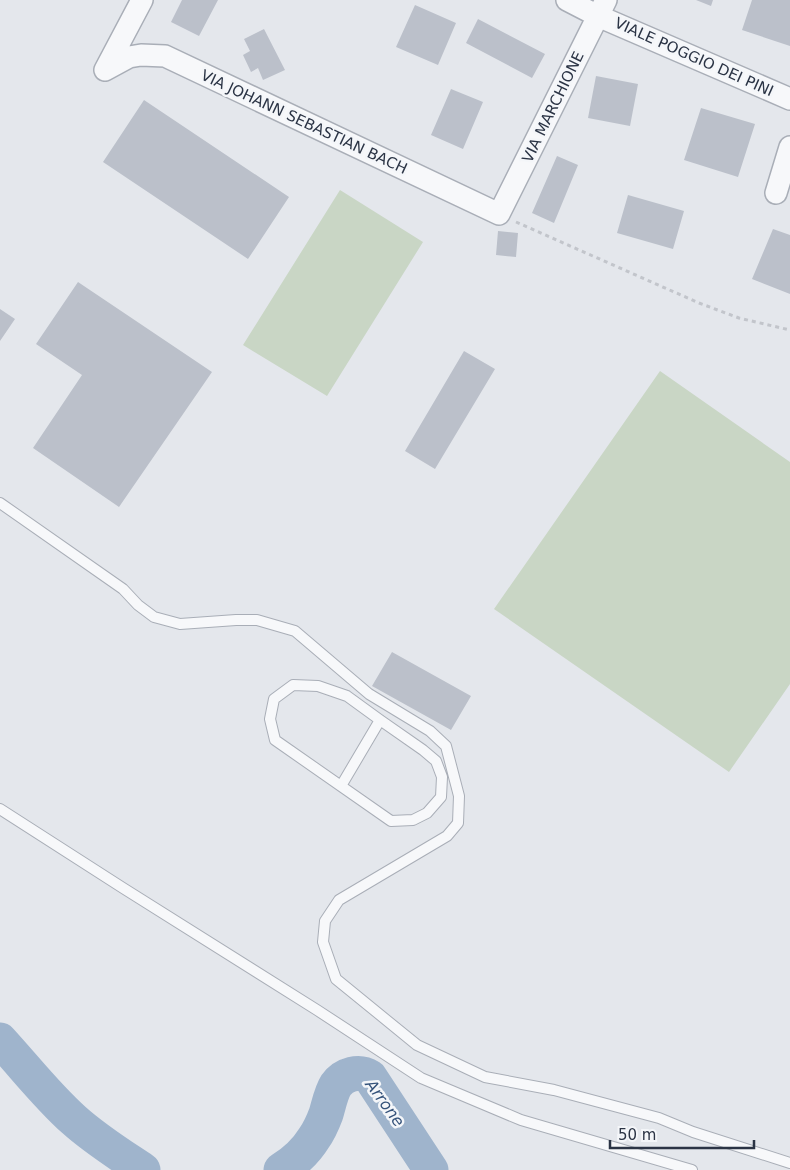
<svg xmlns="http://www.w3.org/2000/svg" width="790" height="1170" viewBox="0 0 790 1170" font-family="'DejaVu Sans',sans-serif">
	<rect width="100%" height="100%" fill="#e4e7ec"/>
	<path fill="#c9d6c5" d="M 340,190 L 423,242 L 327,396 L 243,345 Z
		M 660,371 L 790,462 L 790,684 L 729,772 L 494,609 Z"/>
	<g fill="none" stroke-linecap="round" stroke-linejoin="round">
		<path stroke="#9fb4cc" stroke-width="35" d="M 0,1040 C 24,1066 47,1096 74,1120 C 95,1139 119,1154 143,1170
			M 281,1170 C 294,1162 306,1151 314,1138 C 319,1131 323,1122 326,1114 C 329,1104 331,1093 336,1085 C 344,1074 359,1070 370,1077 L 431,1170"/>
	</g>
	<path fill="#bbc0ca" d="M 182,0 L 218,0 L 199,36 L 171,22 Z
		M 696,0 L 713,0 L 711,6 Z
		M 752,0 L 790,0 L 790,46 L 742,30 Z
		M 415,5 L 456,23 L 438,65 L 396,47 Z
		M 478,19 L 545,54 L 532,78 L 466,43 Z
		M 264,29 L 285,70 L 263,80 L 258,68 L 251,72 L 243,55 L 250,51 L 244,39 Z
		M 596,76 L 638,84 L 630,126 L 588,118 Z
		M 451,89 L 483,102 L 463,149 L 431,135 Z
		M 144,100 L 289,197 L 248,259 L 103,162 Z
		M 701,108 L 755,124 L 738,177 L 684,160 Z
		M 557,156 L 578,165 L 554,223 L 532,213 Z
		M 628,195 L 684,211 L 673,249 L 617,233 Z
		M 773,229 L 790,235 L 790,294 L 752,279 Z
		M 498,231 L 518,233 L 516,257 L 496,255 Z
		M 78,282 L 212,372 L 119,507 L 33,448 L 82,375 L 36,344 Z
		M 0,309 L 15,319 L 0,341 Z
		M 464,351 L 495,369 L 435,469 L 405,451 Z
		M 392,652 L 471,696 L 451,730 L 372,686 Z"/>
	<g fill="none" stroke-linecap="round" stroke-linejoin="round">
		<defs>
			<path id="service" d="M 0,503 L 123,589 L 138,605 L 154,617 L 180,624 L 236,620 L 257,620 L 295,631 L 369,694 L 430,731 L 446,746 L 459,796 L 458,823 L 447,836 L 339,900 L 325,921 L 323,942 L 336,979 L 417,1045 L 485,1077 L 554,1090 L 659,1118 L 693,1132 L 790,1163
				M 293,685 L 318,686 L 347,696 L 380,720 L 423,750 L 436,761 L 442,777 L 441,797 L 427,813 L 413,820 L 391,821 L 275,740 L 270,719 L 274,699 Z
				M 341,786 L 380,720
				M 0,809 L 123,888 L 317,1010 L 421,1078 L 521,1120 L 692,1170"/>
			<path id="minor" d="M 567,0 L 598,16 L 790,99
				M 105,70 L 129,57 L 141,55 L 165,56 L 499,214 L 606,0
				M 105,70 L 142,0
				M 776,193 L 790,147"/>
		</defs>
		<use href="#service" stroke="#a9aeb7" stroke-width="12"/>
		<use href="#minor" stroke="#a9aeb7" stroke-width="24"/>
		<path stroke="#c2c5cb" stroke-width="3" stroke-dasharray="4 4" stroke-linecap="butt" d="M 516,222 L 699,303 L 739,318 L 790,330"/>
		<use href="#service" stroke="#f7f8fa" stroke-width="10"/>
		<use href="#minor" stroke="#f7f8fa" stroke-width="21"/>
	</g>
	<g text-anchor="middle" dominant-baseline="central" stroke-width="5" stroke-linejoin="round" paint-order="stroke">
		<g font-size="15" fill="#2b3445" stroke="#f4f6f9">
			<text transform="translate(694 57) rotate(24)">VIALE POGGIO DEI PINI</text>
			<text transform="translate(553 107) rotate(-64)">VIA MARCHIONE</text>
			<text transform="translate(304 122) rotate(25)">VIA JOHANN SEBASTIAN BACH</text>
		</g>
		<g font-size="16" font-style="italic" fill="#34527a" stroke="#f4f6f9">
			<text transform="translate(385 1103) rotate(54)">Arrone</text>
		</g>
	</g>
	<path d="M610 1140v8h144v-8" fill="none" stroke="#2b3445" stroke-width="2.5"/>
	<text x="618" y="1140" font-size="15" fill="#2b3445" stroke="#f4f6f9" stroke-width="4" paint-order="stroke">50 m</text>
</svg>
